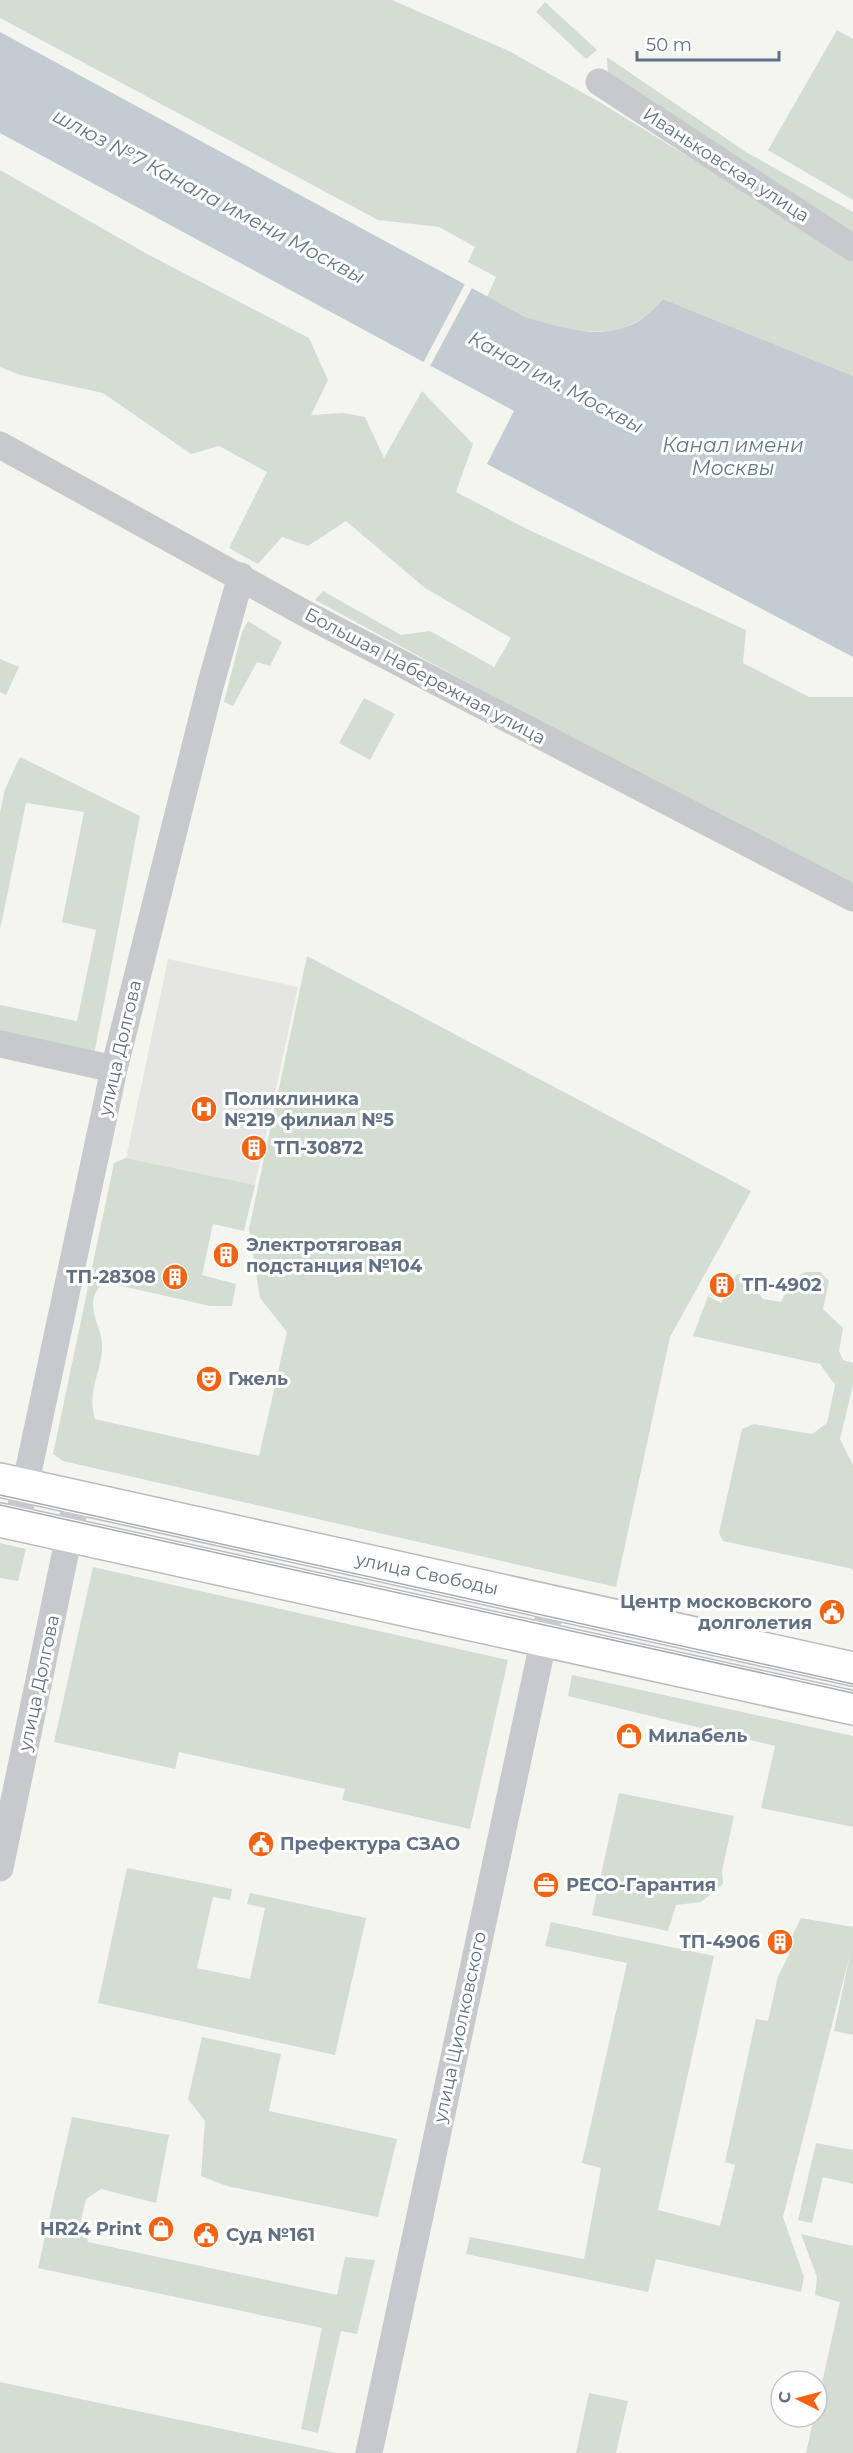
<svg xmlns="http://www.w3.org/2000/svg" width="853" height="2453" viewBox="0 0 853 2453" font-family="Montserrat,sans-serif">
	<rect width="100%" height="100%" fill="#f5f5f0"/>
	<path fill="#e5e6e4" d="M 168,959 L 298,987 L 255,1185 L 126,1158 Z"/>
	<path fill="#d4ddd1" d="M 0,0 L 392,0 L 509,51 L 601,103 L 853,258 L 853,376 L 663,299 L 649,315 L 617,332 L 574,331 L 525,317 L 487,297 L 496,277 L 468,262 L 475,247 L 439,227 L 378,220 L 0,18 Z
		M 545,2 L 597,50 L 586,59 L 536,12 Z
		M 837,30 L 853,39 L 853,200 L 768,150 Z
		M 607,57 L 746,152 L 853,212 L 853,237 L 608,78 Z
		M 0,170 L 149,255 L 309,338 L 328,380 L 311,415 L 343,413 L 365,417 L 384,458 L 422,391 L 473,444 L 456,492 L 527,529 L 746,630 L 743,663 L 809,697 L 853,697 L 853,886 L 609,759 L 315,600 L 323,591 L 401,635 L 430,631 L 494,667 L 511,638 L 425,588 L 346,521 L 308,546 L 282,537 L 258,564 L 229,548 L 267,472 L 219,446 L 191,454 L 103,393 L 20,375 L 0,367 Z
		M 248,621 L 282,642 L 270,666 L 257,662 L 233,706 L 224,702 L 242,632 Z
		M 0,659 L 19,667 L 6,695 L 0,692 Z
		M 364,698 L 395,714 L 370,760 L 339,743 Z
		M 20,757 L 140,816 L 93,1060 L 0,1039 L 0,1005 L 77,1021 L 96,930 L 62,922 L 84,812 L 26,803 L 0,930 L 0,813 L 5,789 Z
		M 307,956 L 751,1191 L 670,1337 L 616,1587 L 63,1461 L 53,1454 L 114,1163 L 126,1158 L 255,1185 L 244,1231 L 213,1224 L 202,1275 L 236,1284 L 232,1306 L 210,1306 L 104,1282 C 81,1304 101,1322 102,1344 C 103,1371 86,1390 95,1419 L 259,1456 L 287,1332 L 260,1298 L 249,1229 Z
		M 805,1272 L 820,1272 L 829,1281 L 823,1309 L 843,1328 L 839,1351 L 843,1360 L 853,1363 L 853,1385 L 840,1439 L 853,1465 L 853,1569 L 723,1541 L 719,1533 L 742,1429 L 754,1424 L 812,1434 L 827,1423 L 835,1385 L 820,1364 L 693,1336 L 708,1296 L 721,1303 L 737,1274 L 745,1275 L 763,1299 L 781,1302 L 790,1284 Z
		M 0,1543 L 26,1549 L 18,1581 L 0,1578 Z
		M 93,1567 L 508,1660 L 470,1829 L 342,1800 L 345,1789 L 179,1752 L 175,1769 L 54,1742 Z
		M 572,1675 L 853,1736 L 853,1827 L 761,1808 L 775,1746 L 568,1696 Z
		M 619,1793 L 734,1816 L 722,1871 L 723,1884 L 701,1902 L 676,1905 L 668,1931 L 592,1915 Z
		M 127,1868 L 232,1889 L 230,1900 L 213,1897 L 197,1968 L 250,1979 L 265,1908 L 247,1904 L 250,1893 L 366,1918 L 335,2055 L 98,2003 Z
		M 801,1918 L 853,1927 L 853,2035 L 834,2031 L 850,1954 L 783,2217 L 804,2277 L 801,2292 L 656,2259 L 648,2292 L 466,2254 L 470,2237 L 584,2259 L 601,2168 L 582,2163 L 627,1963 L 545,1946 L 551,1922 L 714,1956 L 658,2210 L 720,2226 L 735,2165 L 725,2162 L 756,2019 L 768,2021 L 778,1976 L 789,1955 L 793,1934 Z
		M 202,2037 L 281,2054 L 269,2111 L 397,2139 L 378,2217 L 227,2186 L 201,2176 L 205,2121 L 188,2099 Z
		M 72,2117 L 169,2135 L 156,2203 L 101,2189 L 86,2199 L 81,2219 L 88,2242 L 337,2295 L 345,2257 L 375,2260 L 357,2334 L 341,2331 L 318,2433 L 301,2429 L 322,2328 L 38,2268 Z
		M 816,2143 L 853,2150 L 853,2184 L 823,2177 L 812,2223 L 798,2220 Z
		M 801,2234 L 853,2246 L 853,2453 L 806,2453 L 814,2417 L 817,2417 L 817,2405 L 840,2302 L 815,2295 L 817,2277 Z
		M 0,2382 L 336,2453 L 0,2453 Z
		M 589,2393 L 628,2401 L 616,2453 L 576,2453 Z"/>
	<path fill="#c3ccd2" d="M 0,32 L 525,317 C 578,332 623,348 663,299 L 853,376 L 853,657 L 487,464 L 514,411 L 0,133 Z"/>
	<path fill="#f5f5f0" d="M 466,282 L 473,286 L 429,368 L 422,365 Z"/>
	<g fill="none" stroke-linecap="round" stroke-linejoin="round">
		<defs>
			<path id="major" d="M 0,1480 L 853,1669
				M 0,1520 L 853,1708"/>
		</defs>
		<use href="#major" stroke="#b9bcc0" stroke-width="36"/>
		<path stroke="#c7c9cd" stroke-width="27" d="M 599,82 L 853,248
			M 0,445 L 306,614 L 853,898
			M 0,1044 L 114,1069
			M 17,1524 L 114,1069 L 211,683 L 241,576
			M 0,1868 L 77,1497
			M 369,2453 L 552,1601"/>
		<use href="#major" stroke="#fff" stroke-width="33"/>
		<path stroke="#a6aab1" stroke-width="1.5" d="M 0,1495 L 853,1684
			M 0,1505 L 853,1693"/>
	</g>
	<defs>
		<symbol id="hospital-disc" viewBox="-11 -11 22 22"><circle r="9.5" fill="#f56211" stroke="#fff"/><path d="M-5-5h3v3.5h4V-5h3V5h-3V1.5h-4V5h-3Z" fill="#fff"/></symbol>
		<symbol id="building-disc" viewBox="-11 -11 22 22"><circle r="9.5" fill="#f56211" stroke="#fff"/><path d="M-4-6H4V6H1V3H-1V6H-4ZM-2.5-4.3h1.7v1.8h-1.7ZM.8-4.3h1.7v1.8H.8ZM-2.5-1h1.7V.8h-1.7ZM.8-1h1.7V.8H.8Z" fill="#fff"/></symbol>
		<symbol id="theatre-disc" viewBox="-11 -11 22 22"><circle r="9.5" fill="#f56211" stroke="#fff"/><path d="M-5-5.5Q0-4 5-5.5V0Q5 5 0 6Q-5 5-5 0ZM-3.3-2.5H-1v1.5H-3.3ZM1-2.5H3.3v1.5H1ZM-2.8 1Q0 5.5 2.8 1Z" fill="#fff"/></symbol>
		<symbol id="civic-disc" viewBox="-11 -11 22 22"><circle r="9.5" fill="#f56211" stroke="#fff"/><path d="M-.6-6.5H3V-4.5H.6V-3L4-1V1h2V6H-6V1h2V-1L-.6-3ZM-1.2 2.5V6h2.4V2.5Z" fill="#fff"/></symbol>
		<symbol id="shop-disc" viewBox="-11 -11 22 22"><circle r="9.5" fill="#f56211" stroke="#fff"/><path d="M-5-2.5h2.3a2.7 3.5 0 0 1 5.4 0H5L5.5 6h-11ZM-1.5-2.5h3a1.5 2.3 0 0 0-3 0Z" fill="#fff"/></symbol>
		<symbol id="office-disc" viewBox="-11 -11 22 22"><circle r="9.5" fill="#f56211" stroke="#fff"/><path d="M-6-3h4V-5.5h4V-3h4V5H-6ZM-1-4.5V-3h2v-1.5ZM-6 0V1H6V0Z" fill="#fff"/></symbol>
	</defs>
	<g fill-rule="evenodd">
		<use href="#hospital-disc" x="189" y="1094" width="30" height="30"/>
		<use href="#building-disc" x="239" y="1133" width="30" height="30"/>
		<use href="#building-disc" x="211" y="1240" width="30" height="30"/>
		<use href="#building-disc" x="160" y="1262" width="30" height="30"/>
		<use href="#building-disc" x="707" y="1270" width="30" height="30"/>
		<use href="#theatre-disc" x="194" y="1364" width="30" height="30"/>
		<use href="#civic-disc" x="817" y="1597" width="30" height="30"/>
		<use href="#shop-disc" x="614" y="1721" width="30" height="30"/>
		<use href="#civic-disc" x="246" y="1829" width="30" height="30"/>
		<use href="#office-disc" x="531" y="1870" width="30" height="30"/>
		<use href="#building-disc" x="765" y="1927" width="30" height="30"/>
		<use href="#shop-disc" x="146" y="2214" width="30" height="30"/>
		<use href="#civic-disc" x="191" y="2220" width="30" height="30"/>
	</g>
	<g text-anchor="middle" dominant-baseline="central" stroke-width="6" stroke-linejoin="round" paint-order="stroke">
		<g font-size="18" fill="#617085" stroke="#fff">
			<text transform="translate(726 165) rotate(33)">Иваньковская улица</text>
			<text transform="translate(425 676) rotate(28)">Большая Набережная улица</text>
			<text transform="translate(120 1048) rotate(-77)">улица Долгова</text>
			<text transform="translate(427 1574) rotate(12)">улица Свободы</text>
			<text transform="translate(39 1683) rotate(-78)">улица Долгова</text>
			<text transform="translate(460 2027) rotate(-78)">улица Циолковского</text>
		</g>
		<g font-size="18" font-weight="bold" fill="#617085" stroke="#fff" text-anchor="start">
			<text x="224" y="1099">Поликлиника<tspan x="224" dy="21">№219 филиал №5</tspan></text>
			<text x="274" y="1148">ТП-30872</text>
			<text x="246" y="1245">Электротяговая<tspan x="246" dy="21">подстанция №104</tspan></text>
			<text x="156" y="1277" text-anchor="end">ТП-28308</text>
			<text x="742" y="1285">ТП-4902</text>
			<text x="228" y="1379">Гжель</text>
			<text x="812" y="1602" text-anchor="end">Центр московского<tspan x="812" dy="21">долголетия</tspan></text>
			<text x="648" y="1736">Милабель</text>
			<text x="280" y="1844">Префектура СЗАО</text>
			<text x="566" y="1885">РЕСО-Гарантия</text>
			<text x="760" y="1942" text-anchor="end">ТП-4906</text>
			<text x="142" y="2229" text-anchor="end">HR24 Print</text>
			<text x="226" y="2235">Суд №161</text>
		</g>
		<g font-size="20" font-style="italic" fill="#617a8a" stroke="#fff">
			<text transform="translate(209 196) rotate(28)">шлюз №7 Канала имени Москвы</text>
			<text transform="translate(556 382) rotate(28)">Канал им. Москвы</text>
			<text x="733" y="445">Канал имени<tspan x="733" dy="23">Москвы</tspan></text>
		</g>
	</g>
	<g transform="translate(799 2399) rotate(276)"><circle r="28" fill="#ffffff" stroke="#c0c6ce" stroke-width="1.5"/>
	<path d="M0-4.5L10 22L0 15L-10 22Z" fill="#f56211"/>
	<text y="-9" font-size="16" font-weight="bold" text-anchor="middle" fill="#617085">С</text>
	</g>
	<path d="M637 51v9h142v-9" fill="none" stroke="#617085" stroke-width="3"/>
	<text x="646" y="51" font-size="18" fill="#617085" stroke="#ffffff" stroke-width="4.5" paint-order="stroke">50 m</text>
</svg>
